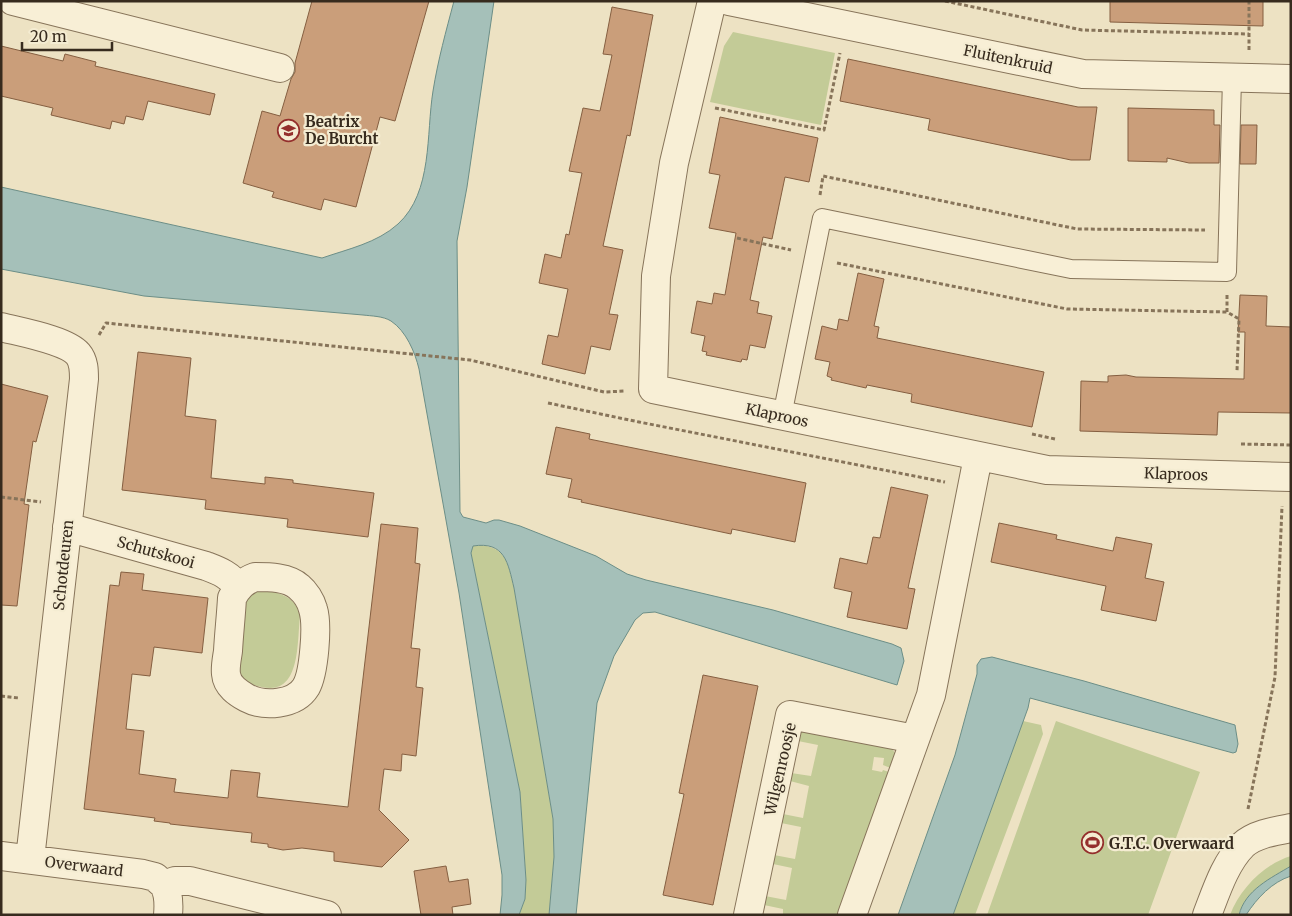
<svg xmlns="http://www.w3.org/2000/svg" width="1292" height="916" viewBox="0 0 1292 916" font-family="Merriweather,serif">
	<rect width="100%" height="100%" fill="#ede2c3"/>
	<path fill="#c3cb97" d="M 733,32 L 835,53 L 821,125 L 710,102 L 724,46 Z
		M 479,545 C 507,547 508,564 514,588 L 553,819 L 554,857 L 549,915 L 519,915 L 525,899 L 526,880 L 520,792 L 471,553 L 473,546 Z
		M 255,590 C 273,590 297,595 300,616 C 297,642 301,696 262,687 C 251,685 243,681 237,671 L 242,602 Z
		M 1023,721 L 1041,725 L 1043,734 L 975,915 L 953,915 Z
		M 1056,721 L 1200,772 L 1148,915 L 987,915 Z
		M 803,731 L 891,748 L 897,755 L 893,769 L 883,765 L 884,758 L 874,757 L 872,770 L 882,772 L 883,770 L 892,773 L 841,915 L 783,915 L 783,909 L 764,905 L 765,896 L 786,900 L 792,868 L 773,864 L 774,855 L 795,859 L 801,827 L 781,823 L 783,814 L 803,818 L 809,786 L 790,781 L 791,773 L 811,776 L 818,745 L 798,741 L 800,732 Z
		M 1291,856 L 1291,866 C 1269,879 1249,890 1238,915 L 1230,915 C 1240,889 1264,864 1291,856 Z"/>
	<path fill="#a5c0b9" stroke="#6c8e87" d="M 454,1 L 494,1 L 467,187 L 457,241 L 460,512 L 463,517 L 486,523 L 494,520 L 499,520 L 520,526 L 596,556 L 627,574 L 646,580 L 773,610 L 892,644 L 901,648 L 904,661 L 897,685 L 655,612 L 643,613 L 635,620 L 614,656 L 597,703 L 576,915 L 549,915 L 554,857 L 553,819 L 514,588 C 508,563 505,541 473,546 L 471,553 L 520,792 L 526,880 L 525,899 L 519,915 L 500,915 L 502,895 L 502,875 L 459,593 L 419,369 C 415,352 406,331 391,321 C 383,316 371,316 363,315 L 144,296 L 1,269 L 1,187 L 322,258 C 348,249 377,243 398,224 C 433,192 426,134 433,91 C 438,60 446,31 454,1 Z
		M 992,657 L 1084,681 L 1235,725 L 1238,744 L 1236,752 L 1233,753 L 1030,698 L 1028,708 L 953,915 L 898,915 L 955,755 L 977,674 L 977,665 L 981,659 Z
		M 1291,866 L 1291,876 C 1272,882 1257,898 1246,915 L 1239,915 C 1245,890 1271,878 1291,866 Z"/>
	<path fill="#ca9e7a" stroke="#855f41" d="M 312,1 L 429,1 L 395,121 L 380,117 L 356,207 L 324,199 L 321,210 L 272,197 L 274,192 L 243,183 L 262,111 L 280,116 L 291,79 L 295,72 L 295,63 Z
		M 1110,1 L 1263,1 L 1263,26 L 1110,22 Z
		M 612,7 L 653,15 L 630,136 L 627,135 L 603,246 L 623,250 L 609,314 L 618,315 L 610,350 L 591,346 L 585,374 L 542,364 L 548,335 L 558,337 L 568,289 L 539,283 L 545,254 L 561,258 L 566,234 L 569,235 L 582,173 L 569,171 L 583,108 L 600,111 L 612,55 L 603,54 Z
		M 1,46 L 63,61 L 65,54 L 96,62 L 95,66 L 215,94 L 210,115 L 148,101 L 143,120 L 126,116 L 124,124 L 112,121 L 110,129 L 51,115 L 53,108 L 1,96 Z
		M 848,59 L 1078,107 L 1097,107 L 1090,160 L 1071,160 L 928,130 L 930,119 L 840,101 Z
		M 1128,108 L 1214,110 L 1214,125 L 1220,125 L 1219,163 L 1189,163 L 1167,158 L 1167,162 L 1128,161 Z
		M 720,117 L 818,138 L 809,182 L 785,177 L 772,239 L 763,237 L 750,300 L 759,302 L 757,313 L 772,316 L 765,348 L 750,345 L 747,360 L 742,359 L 741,362 L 706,355 L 707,352 L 702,351 L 705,336 L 691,333 L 697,301 L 712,304 L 714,293 L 725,295 L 736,233 L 709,228 L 720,175 L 709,173 Z
		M 1241,125 L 1257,125 L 1256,164 L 1240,164 Z
		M 858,273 L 884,279 L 874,326 L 879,327 L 877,338 L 1044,372 L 1032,427 L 911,402 L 912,394 L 867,385 L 866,388 L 831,380 L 832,378 L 827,376 L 830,362 L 815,359 L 822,326 L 837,330 L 839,319 L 848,321 Z
		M 1240,295 L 1267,296 L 1266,326 L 1291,327 L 1291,413 L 1218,412 L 1217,435 L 1080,431 L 1081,381 L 1108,382 L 1108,376 L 1126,375 L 1136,377 L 1244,379 L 1245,332 L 1238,332 Z
		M 138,352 L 191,358 L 185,416 L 216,420 L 211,478 L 265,484 L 265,477 L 293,480 L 293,483 L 374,493 L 368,537 L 287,527 L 288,519 L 205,509 L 206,500 L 122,490 Z
		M 1,384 L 48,396 L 36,442 L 33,441 L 24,504 L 29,505 L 17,606 L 1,605 Z
		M 556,427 L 590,434 L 589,439 L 806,483 L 795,542 L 732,529 L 731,534 L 581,502 L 582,500 L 568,497 L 572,479 L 546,474 Z
		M 891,487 L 928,495 L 908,588 L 915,589 L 907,629 L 847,617 L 852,592 L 834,588 L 840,558 L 867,564 L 873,537 L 880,538 Z
		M 999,523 L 1057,535 L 1056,539 L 1113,551 L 1116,537 L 1152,544 L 1145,578 L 1164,582 L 1156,621 L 1101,610 L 1106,586 L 991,562 Z
		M 381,524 L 418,528 L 415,563 L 420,564 L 411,648 L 420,649 L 416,687 L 423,688 L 416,756 L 402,754 L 401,771 L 384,769 L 379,810 L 409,840 L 382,867 L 334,861 L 334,852 L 302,848 L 283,850 L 268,847 L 268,844 L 251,842 L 252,833 L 170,824 L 170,823 L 154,821 L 155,818 L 84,809 L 110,585 L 119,586 L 121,572 L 144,574 L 142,590 L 208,598 L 202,653 L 154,647 L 150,676 L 132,674 L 126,729 L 144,731 L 139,774 L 176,779 L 174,792 L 228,798 L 231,770 L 260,773 L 257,797 L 348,807 Z
		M 703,675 L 758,686 L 713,905 L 663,895 L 684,794 L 679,793 Z
		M 446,866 L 449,882 L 468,879 L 471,904 L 452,907 L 453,915 L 421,915 L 414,871 Z"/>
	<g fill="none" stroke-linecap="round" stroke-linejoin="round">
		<defs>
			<path id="lane" d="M 782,416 L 822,218 L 1071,269 L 1227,272 L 1232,78"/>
			<path id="street" d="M 13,1 L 280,68
				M 712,1 L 674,163 L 656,276 L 653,389 L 1047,470 L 1291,477
				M 729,1 L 1083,74 L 1291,79
				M 1,327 C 20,332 66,340 78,354 C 84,361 84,371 84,379 L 30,859
				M 67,527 L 206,566 C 219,571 230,575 238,587
				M 255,577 C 269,577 288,577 299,587 C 305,592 311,601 313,609 C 318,625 314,673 306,687 C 295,705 264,707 247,698 C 238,693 227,686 226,674 C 225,667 227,658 228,651 C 229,633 231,616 232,598 C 238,587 244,581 255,577 Z
				M 1,856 L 143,874 L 155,877 L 164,885 L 175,881 L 190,881 L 327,915
				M 164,885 C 169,894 169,904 168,915
				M 748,915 L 790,715 L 915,739
				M 852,915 L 931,695 L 978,457
				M 1207,915 C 1216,892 1225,863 1243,845 C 1255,834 1275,831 1291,828"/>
		</defs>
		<use href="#lane" stroke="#87745a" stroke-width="20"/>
		<use href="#street" stroke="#87745a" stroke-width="30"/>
		<path stroke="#87745a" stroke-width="3" stroke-dasharray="4 2.5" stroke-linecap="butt" d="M 945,1 L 1082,30 L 1249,34
			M 1249,50 L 1249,1
			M 715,108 L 824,130 L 840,53
			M 820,195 L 823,176 L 1077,229 L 1205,230
			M 737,238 L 791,250
			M 837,263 L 1067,309 L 1227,312
			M 1227,295 L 1227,312 L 1239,319 L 1237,371
			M 99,335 L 106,323 L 470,360 L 604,392 L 625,391
			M 548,403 L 639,422 L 945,482
			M 1032,434 L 1055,439
			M 1241,444 L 1291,445
			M 1,497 L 41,502
			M 1,696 L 19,698
			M 1248,809 L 1275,677 L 1282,506"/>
		<use href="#lane" stroke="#f8efd6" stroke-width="18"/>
		<use href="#street" stroke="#f8efd6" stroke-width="28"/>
	</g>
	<defs>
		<symbol id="school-ring" viewBox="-11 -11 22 22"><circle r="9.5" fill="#f4ecd2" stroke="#942f2c" stroke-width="1.5"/><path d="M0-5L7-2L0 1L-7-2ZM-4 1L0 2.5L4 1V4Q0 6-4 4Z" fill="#942f2c"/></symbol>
		<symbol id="stadium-ring" viewBox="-11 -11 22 22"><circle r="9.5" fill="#f4ecd2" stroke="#942f2c" stroke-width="1.5"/><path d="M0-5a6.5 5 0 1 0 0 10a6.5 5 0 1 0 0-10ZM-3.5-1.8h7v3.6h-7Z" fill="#942f2c"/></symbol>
	</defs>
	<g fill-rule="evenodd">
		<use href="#school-ring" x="276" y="118" width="25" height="25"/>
		<use href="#stadium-ring" x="1080" y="830" width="25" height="25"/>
	</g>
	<g text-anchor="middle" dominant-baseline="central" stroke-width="4.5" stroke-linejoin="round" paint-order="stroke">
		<g font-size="15" fill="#372b1e" stroke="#f4ecd2">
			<text transform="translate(1008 59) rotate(12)">Fluitenkruid</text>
			<text transform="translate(777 415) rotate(12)">Klaproos</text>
			<text transform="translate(1176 474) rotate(2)">Klaproos</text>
			<text transform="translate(156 552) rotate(16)">Schutskooi</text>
			<text transform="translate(63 565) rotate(-84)">Schotdeuren</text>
			<text transform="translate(780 769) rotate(-77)">Wilgenroosje</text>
			<text transform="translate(84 866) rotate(7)">Overwaard</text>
		</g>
		<g font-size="15" font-weight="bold" fill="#372b1e" stroke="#f4ecd2" text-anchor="start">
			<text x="305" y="121">Beatrix<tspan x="305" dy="17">De Burcht</tspan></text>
			<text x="1109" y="843">G.T.C. Overwaard</text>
		</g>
	</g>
	<rect width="1292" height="916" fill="none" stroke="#372b1e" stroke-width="5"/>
	<path d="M22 42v8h90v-8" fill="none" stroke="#372b1e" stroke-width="2.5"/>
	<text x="30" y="42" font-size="15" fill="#372b1e" stroke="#f4ecd2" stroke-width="4" paint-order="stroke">20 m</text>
</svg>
